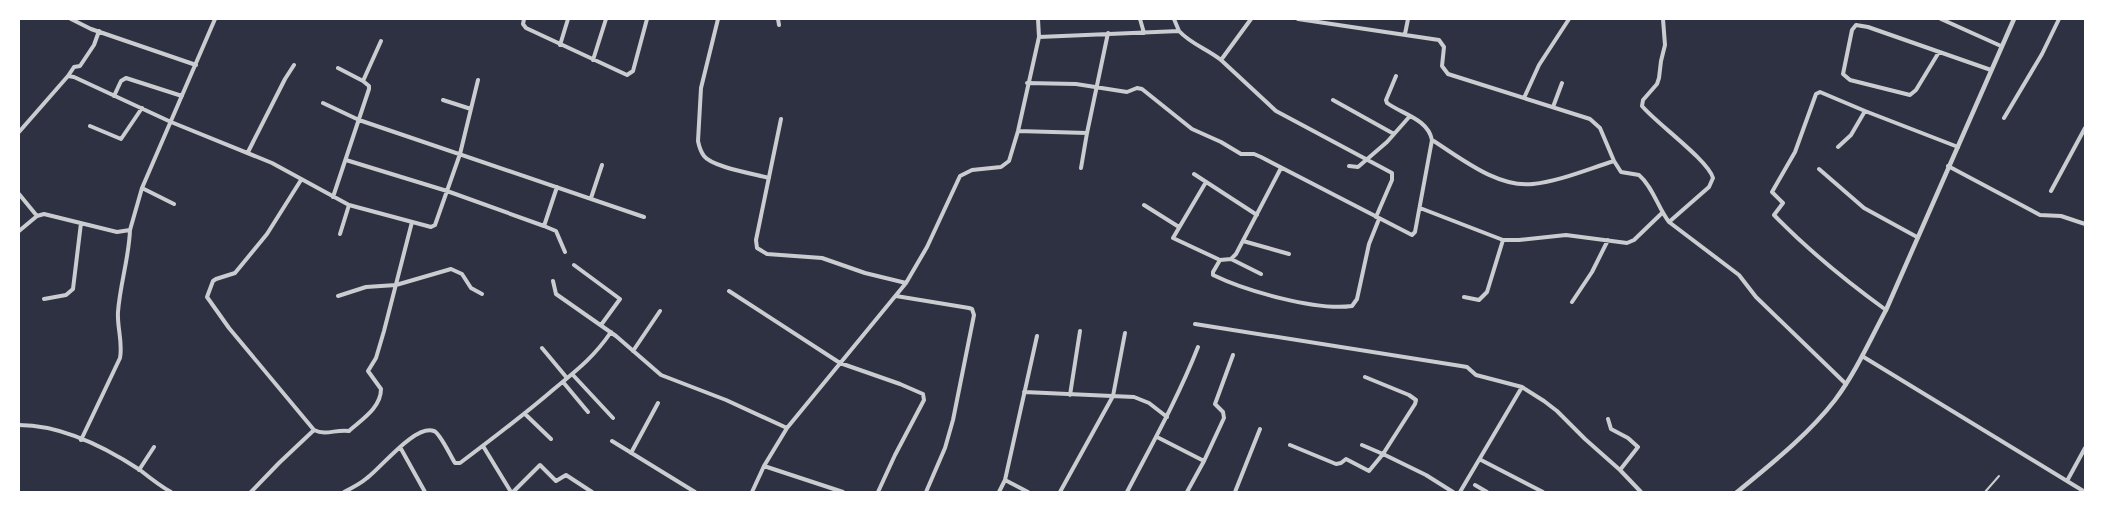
<svg xmlns="http://www.w3.org/2000/svg" width="2104" height="511" viewBox="0 0 2104 511" font-family="Quicksand,sans-serif">
	<rect width="100%" height="100%" fill="#2d3142"/>
	<g fill="none" stroke-linecap="round" stroke-linejoin="round">
		<path stroke="#caccd0" stroke-width="2" d="M 1985,492 L 1999,476"/>
		<path stroke="#caccd0" stroke-width="4" d="M 71,19 L 91,29 L 196,65
			M 524,19 L 523,24 L 526,28 L 627,75 L 633,71 L 647,19
			M 718,19 L 701,88 L 698,141 C 699,146 701,152 704,156 C 712,167 755,174 769,178
			M 778,19 L 779,25
			M 1140,19 L 1144,33
			M 1174,19 L 1179,31
			M 1251,19 L 1221,60 L 1276,111 L 1392,173 L 1392,180 L 1376,217
			M 1298,19 L 1439,40 L 1444,47 L 1442,66 L 1448,74 L 1590,119 L 1600,128 L 1614,161
			M 1663,19 L 1665,45 L 1661,61 L 1659,78 L 1657,84 L 1643,100 L 1642,106 C 1656,123 1708,160 1713,178 L 1709,187 L 1669,222
			M 1941,19 L 2001,46
			M 1405,34 L 1408,19
			M 1039,37 L 1179,31 C 1191,44 1207,49 1221,60
			M 560,45 L 568,19
			M 1939,52 L 1916,90 L 1910,95 L 1850,80 L 1843,74 L 1852,30 L 1856,25 L 1868,27 L 1991,70
			M 593,60 L 606,19
			M 68,76 L 74,67 L 80,66 L 94,45 L 99,31
			M 363,81 L 381,41
			M 1027,83 L 1076,84 L 1127,92 L 1137,88 L 1142,89 L 1192,129 L 1221,142 L 1241,154 L 1254,154 L 1261,157 L 1412,235 L 1415,232 L 1432,140 C 1428,119 1402,114 1387,103 L 1386,100 L 1396,76
			M 114,96 L 121,81 L 126,78 L 182,96
			M 1524,98 L 1539,65 L 1569,19
			M 443,100 L 471,109
			M 1333,100 L 1394,134
			M 323,103 L 359,120 L 644,217
			M 1553,107 L 1562,83
			M 1865,111 L 1820,92 L 1816,94 L 1795,152 L 1772,192 L 1783,203 L 1774,215 C 1808,250 1846,281 1886,310
			M 2004,118 L 2042,54 L 2059,19
			M 781,119 L 756,240 L 757,248 L 767,254 L 822,258 L 865,273 L 906,283
			M 90,126 L 121,139 L 142,108
			M 1018,131 L 1087,133 L 1081,168
			M 19,132 L 68,76 L 74,77 L 171,122 L 272,163 L 349,205 L 431,227 L 435,225 L 460,154 L 478,80
			M 1087,133 L 1108,33
			M 1432,140 C 1461,158 1497,188 1533,184 C 1560,181 1588,169 1614,161 L 1621,172 L 1639,175 C 1653,187 1658,208 1669,222 L 1739,275 L 1756,297 L 1846,384
			M 1838,147 L 1851,135 L 1865,111 L 1958,147
			M 248,152 L 285,79 L 294,65
			M 346,160 L 447,191 L 544,226 L 557,187
			M 1349,166 L 1358,167 L 1387,142 L 1410,116
			M 1948,166 L 2040,215 L 2061,216 L 2085,224
			M 1281,168 L 1236,254 L 1231,259 L 1220,260 L 1213,272 L 1213,275 C 1246,291 1316,311 1352,306 L 1357,299 L 1369,244 L 1379,219
			M 1819,169 L 1864,208 L 1917,237
			M 1194,174 L 1257,215
			M 301,180 L 267,234 L 235,273 L 216,279 L 213,281 L 207,297 L 229,328 L 314,430
			M 1206,182 L 1173,238 L 1220,260
			M 142,188 L 174,204
			M 2051,191 L 2085,128
			M 19,194 L 37,216
			M 333,197 L 369,89 L 369,86 L 363,81 L 338,68
			M 591,198 L 602,165
			M 1144,205 L 1179,227
			M 1420,208 L 1503,240 L 1519,240 L 1566,235 L 1627,243 L 1634,240 L 1662,213
			M 544,226 L 556,231 L 565,252
			M 19,231 L 37,216 L 44,214 L 117,232 L 130,230 L 142,188 L 215,19
			M 340,234 L 349,205
			M 1243,241 L 1289,254
			M 1231,259 L 1261,274
			M 574,265 L 620,299 L 601,325
			M 553,281 L 556,294 L 616,336 L 661,375 L 726,400 L 787,428
			M 729,291 L 840,363 L 900,384 L 923,394 L 924,400 L 895,455 L 878,492
			M 338,296 L 366,287 L 396,285 L 451,269 L 462,274 L 471,288 L 482,294
			M 896,296 L 969,308 L 972,309 L 974,315 L 953,420 L 945,448 L 926,492
			M 1464,297 L 1479,300 L 1487,292 L 1503,240
			M 44,299 L 66,295 L 73,289 L 81,223
			M 1572,302 L 1592,272 L 1608,240
			M 1195,324 L 1461,366 L 1467,367 L 1476,375 L 1522,387 L 1544,401 L 1557,411 L 1585,439 L 1620,470 L 1641,492
			M 542,348 L 567,378
			M 633,351 L 660,311
			M 1862,356 L 2085,492
			M 572,374 L 613,418
			M 1365,377 L 1409,395 L 1416,400 L 1415,404 L 1383,454 L 1426,475 L 1453,492
			M 563,382 L 588,412
			M 1024,392 L 1134,397 L 1149,403 L 1167,417
			M 1070,395 L 1080,331
			M 525,414 L 551,439
			M 1608,419 L 1611,429 L 1628,438 L 1638,447 L 1620,470
			M 19,425 C 61,425 105,447 140,470 C 150,478 160,486 171,492
			M 1157,437 L 1204,461 L 1187,492
			M 81,440 L 120,358 C 123,342 117,328 118,312 C 120,284 129,258 130,230
			M 612,441 L 695,492
			M 1290,445 L 1336,464 L 1341,463 L 1346,459 L 1369,471 L 1383,454 L 1362,445
			M 483,446 L 511,492
			M 400,447 L 425,492
			M 631,453 L 658,403
			M 1481,460 L 1543,492
			M 1204,461 L 1224,418 L 1223,412 L 1215,404 L 1233,355
			M 764,466 L 843,492
			M 139,470 L 154,447
			M 1005,480 L 1028,492
			M 2067,481 L 2085,448
			M 1475,485 L 1487,492
			M 251,492 L 279,463 L 314,430 C 327,436 335,429 349,431 C 361,420 381,408 381,389 L 368,371 L 376,358 L 384,331 L 412,222
			M 344,492 C 352,488 360,484 367,478 C 381,468 415,424 434,431 C 440,433 451,457 455,463 L 460,463 C 492,439 524,415 554,389 C 577,370 594,357 611,332
			M 513,492 L 540,465 L 556,481 L 566,475 L 592,492
			M 752,492 L 764,466 L 787,428 L 906,283 L 927,247 L 960,176 L 972,170 L 1001,167 L 1009,161 L 1018,131 L 1039,37 L 1038,19
			M 999,492 L 1005,480 L 1037,336
			M 1060,492 L 1113,396 L 1125,333
			M 1127,492 C 1152,444 1178,398 1198,347
			M 1235,492 L 1260,429
			M 1460,492 L 1522,387"/>
		<path stroke="#caccd0" stroke-width="4.5" d="M 1737,492 C 1771,464 1808,435 1835,400 C 1856,372 1870,340 1886,310 L 2014,19"/>
	</g>
	<rect width="2104" height="511" fill="none" stroke="#ffffff" stroke-width="40"/>
</svg>
